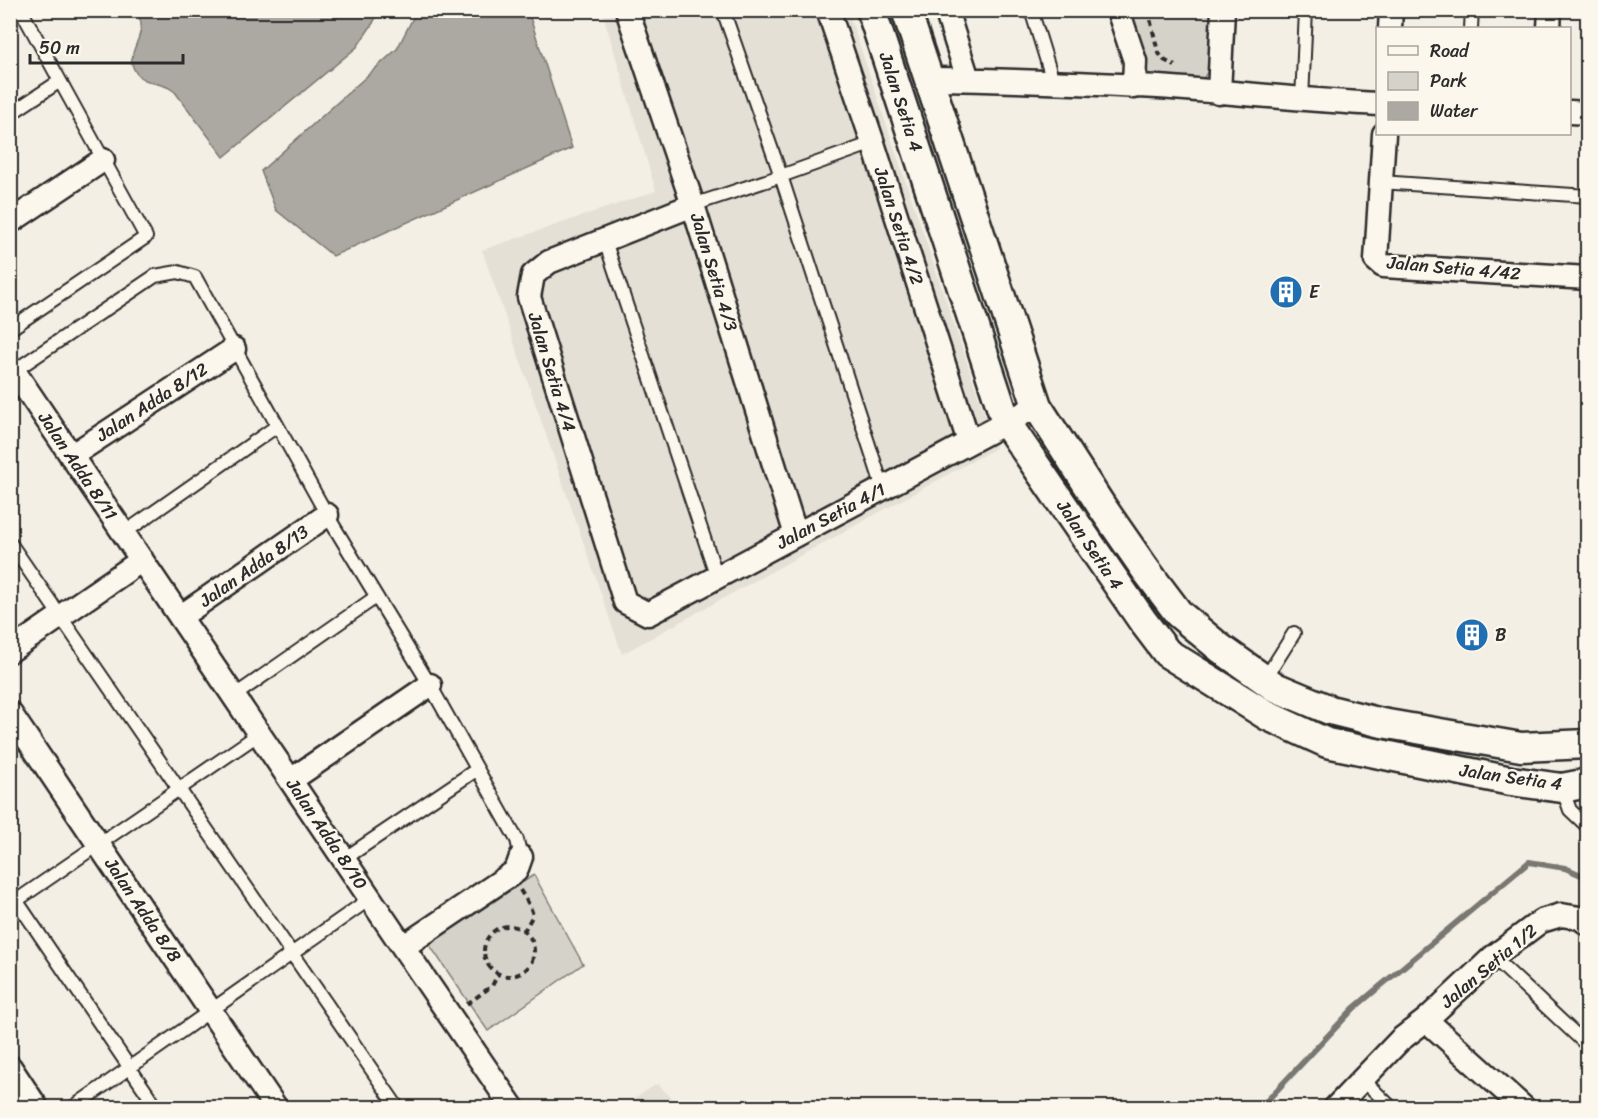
<svg xmlns="http://www.w3.org/2000/svg" width="1598" height="1118" viewBox="0 0 1598 1118" font-family="Sriracha,sans-serif">
	<rect width="100%" height="100%" fill="#f3efe4"/>
	<filter id="ink" filterUnits="userSpaceOnUse"><feTurbulence type="fractalNoise" baseFrequency=".0167" numOctaves="2"/><feDisplacementMap in="SourceGraphic" scale="12" xChannelSelector="R" yChannelSelector="G"/><feConvolveMatrix kernelMatrix="1 2 1 2 8 2 1 2 1" color-interpolation-filters="sRGB"/></filter>
	<g filter="url(#ink)">
		<path fill="#e4e0d6" d="M 602,11 L 848,11 L 996,448 L 622,654 L 482,250 L 656,191 Z
			M 657,1084 L 682,1107 L 621,1107 Z"/>
		<path fill="#d5d2c9" stroke="#807e7a" stroke-width="1.5" d="M 1127,11 L 1212,11 L 1210,68 L 1203,79 L 1197,83 L 1154,78 L 1148,73 Z
			M 534,875 L 583,964 L 488,1031 L 429,944 Z"/>
		<path fill="#aca9a2" stroke="#787772" stroke-width="1.5" d="M 417,10 L 528,11 L 572,148 L 333,256 L 276,210 L 261,171 L 397,49 Z
			M 136,11 L 379,11 L 373,23 L 357,47 L 224,157 L 175,92 C 172,90 170,88 167,87 C 159,83 147,83 140,77 C 122,60 139,46 141,28 C 142,22 139,16 136,11 Z"/>
		<g fill="none" stroke-linecap="round" stroke-linejoin="round">
			<path stroke="#787772" stroke-width="6" d="M 1260,1108 L 1354,1008 L 1529,862 L 1565,868 L 1588,878"/>
			<defs>
				<path id="service" d="M 723,10 L 781,176 L 883,488
					M 1031,10 L 1053,81
					M 1471,28 L 1472,10
					M 1302,100 L 1306,10
					M 10,114 L 60,81
					M 1380,182 L 1588,196
					M 693,205 L 781,176 L 873,143
					M 605,241 L 717,577
					M 10,329 L 146,237 L 21,10
					M 11,373 L 155,276 L 178,272 L 195,277 L 327,515 L 430,685 L 517,840 L 521,857
					M 124,533 L 277,426
					M 10,543 L 398,1108
					M 1265,679 L 1294,633
					M 234,696 L 376,597
					M 1562,788 L 1570,810 L 1588,827
					M 344,859 L 476,770
					M 10,891 L 157,1108
					M 10,905 L 259,734
					M 1493,957 L 1588,1046
					M 1362,1079 L 1392,1108
					M 72,1108 L 371,898"/>
				<path id="minor" d="M 627,10 L 693,205 L 796,535
					M 828,10 L 873,143 L 969,442
					M 946,10 L 968,79
					M 1118,10 L 1135,61 L 1134,87
					M 1390,28 L 1391,10
					M 1549,28 L 1550,10
					M 929,79 C 1005,80 1082,83 1158,87 C 1231,92 1304,100 1378,104
					M 1219,93 L 1223,10
					M 1570,112 L 1588,113
					M 1384,134 L 1376,260 L 1383,266 L 1588,278
					M 693,205 L 549,262 L 533,275 L 529,297 L 625,602 L 648,614 L 1037,406
					M 10,222 L 103,160
					M 14,371 L 403,947 L 513,1108
					M 71,456 L 234,349
					M 180,617 L 327,515
					M 10,651 L 142,560
					M 10,713 L 276,1108
					M 291,780 L 430,685
					M 403,947 L 516,871 L 521,857
					M 1426,1020 L 1524,1108
					M 10,1067 L 37,1108
					M 1335,1108 L 1400,1040 L 1426,1020 L 1493,957 L 1541,921 L 1561,915 L 1580,918 L 1588,924"/>
				<path id="tertiary" d="M 871,10 L 1006,422 L 1142,620 L 1167,653 L 1268,716 L 1327,743 L 1511,781 L 1562,788 L 1588,783
					M 906,10 L 1037,406 L 1102,507 L 1145,569 L 1179,614 L 1220,648 L 1275,687 L 1330,710 L 1382,723 L 1521,747 L 1588,744"/>
			</defs>
			<use href="#service" stroke="#2b2b2b" stroke-width="16"/>
			<use href="#minor" stroke="#2b2b2b" stroke-width="27"/>
			<use href="#tertiary" stroke="#2b2b2b" stroke-width="33"/>
			<path stroke="#2b2b2b" stroke-width="4" stroke-dasharray="6 4.5" stroke-linecap="butt" d="M 1148,10 L 1158,52 L 1164,60 L 1175,66
				M 520,890 L 530,906 L 533,915 L 524,931
				M484 951a25 25 0 1 1 50 0a25 25 0 1 1-50 0Z
				M 467,1004 L 492,986 L 498,974"/>
			<use href="#service" stroke="#fbf7ec" stroke-width="12"/>
			<use href="#minor" stroke="#fbf7ec" stroke-width="22"/>
			<use href="#tertiary" stroke="#fbf7ec" stroke-width="28"/>
		</g>
	</g>
	<defs>
		<symbol id="building-disc" viewBox="-11 -11 22 22"><circle r="9.5" fill="#1f6fb2" stroke="#fbf7ec"/><path d="M-4-6H4V6H1V3H-1V6H-4ZM-2.5-4.3h1.7v1.8h-1.7ZM.8-4.3h1.7v1.8H.8ZM-2.5-1h1.7V.8h-1.7ZM.8-1h1.7V.8H.8Z" fill="#fff"/></symbol>
	</defs>
	<g fill-rule="evenodd">
		<use href="#building-disc" x="1267" y="273" width="38" height="38"/>
		<use href="#building-disc" x="1453" y="616" width="38" height="38"/>
	</g>
	<g text-anchor="middle" dominant-baseline="central" stroke-width="4.5" stroke-linejoin="round" paint-order="stroke">
		<g font-size="18" fill="#2b2b2b" stroke="#fbf7ec">
			<text transform="translate(901 102) rotate(72)">Jalan Setia 4</text>
			<text transform="translate(899 226) rotate(72)">Jalan Setia 4/2</text>
			<text transform="translate(1454 268) rotate(5)">Jalan Setia 4/42</text>
			<text transform="translate(714 272) rotate(73)">Jalan Setia 4/3</text>
			<text transform="translate(552 372) rotate(73)">Jalan Setia 4/4</text>
			<text transform="translate(152 402) rotate(-33)">Jalan Adda 8/12</text>
			<text transform="translate(78 466) rotate(56)">Jalan Adda 8/11</text>
			<text transform="translate(831 516) rotate(-28)">Jalan Setia 4/1</text>
			<text transform="translate(1090 545) rotate(56)">Jalan Setia 4</text>
			<text transform="translate(254 566) rotate(-35)">Jalan Adda 8/13</text>
			<text transform="translate(1511 777) rotate(8)">Jalan Setia 4</text>
			<text transform="translate(327 834) rotate(56)">Jalan Adda 8/10</text>
			<text transform="translate(143 910) rotate(56)">Jalan Adda 8/8</text>
			<text transform="translate(1489 966) rotate(-40)">Jalan Setia 1/2</text>
		</g>
		<g font-size="18" fill="#2b2b2b" stroke="#fbf7ec" text-anchor="start">
			<text x="1309" y="292">E</text>
			<text x="1495" y="635">B</text>
		</g>
	</g>
	<rect width="1598" height="1118" fill="none" stroke="#fbf7ec" stroke-width="36"/>
	<rect x="18" y="18" width="1562" height="1082" fill="none" stroke="#2b2b2b" stroke-width="2" filter="url(#ink)"/>
	<rect x="1376" y="27" width="195" height="108" fill="#fbf7ec" stroke="#a8a59f" stroke-width="1.5"/>
	<rect x="1388" y="46" width="30" height="9" fill="#fbf7ec" stroke="#a8a59f" stroke-width="1.5"/>
	<text x="1430" y="57" font-size="18" fill="#2b2b2b">Road</text>
	<rect x="1388" y="72" width="30" height="18" fill="#d5d2c9" stroke="#a8a59f" stroke-width="1.5"/>
	<text x="1430" y="87" font-size="18" fill="#2b2b2b">Park</text>
	<rect x="1388" y="102" width="30" height="18" fill="#aca9a2" stroke="#a8a59f" stroke-width="1.5"/>
	<text x="1430" y="117" font-size="18" fill="#2b2b2b">Water</text>
	<path d="M30 54v9h153v-9" fill="none" stroke="#2b2b2b" stroke-width="3"/>
	<text x="39" y="54" font-size="18" fill="#2b2b2b" stroke="#fbf7ec" stroke-width="4.5" paint-order="stroke">50 m</text>
</svg>
